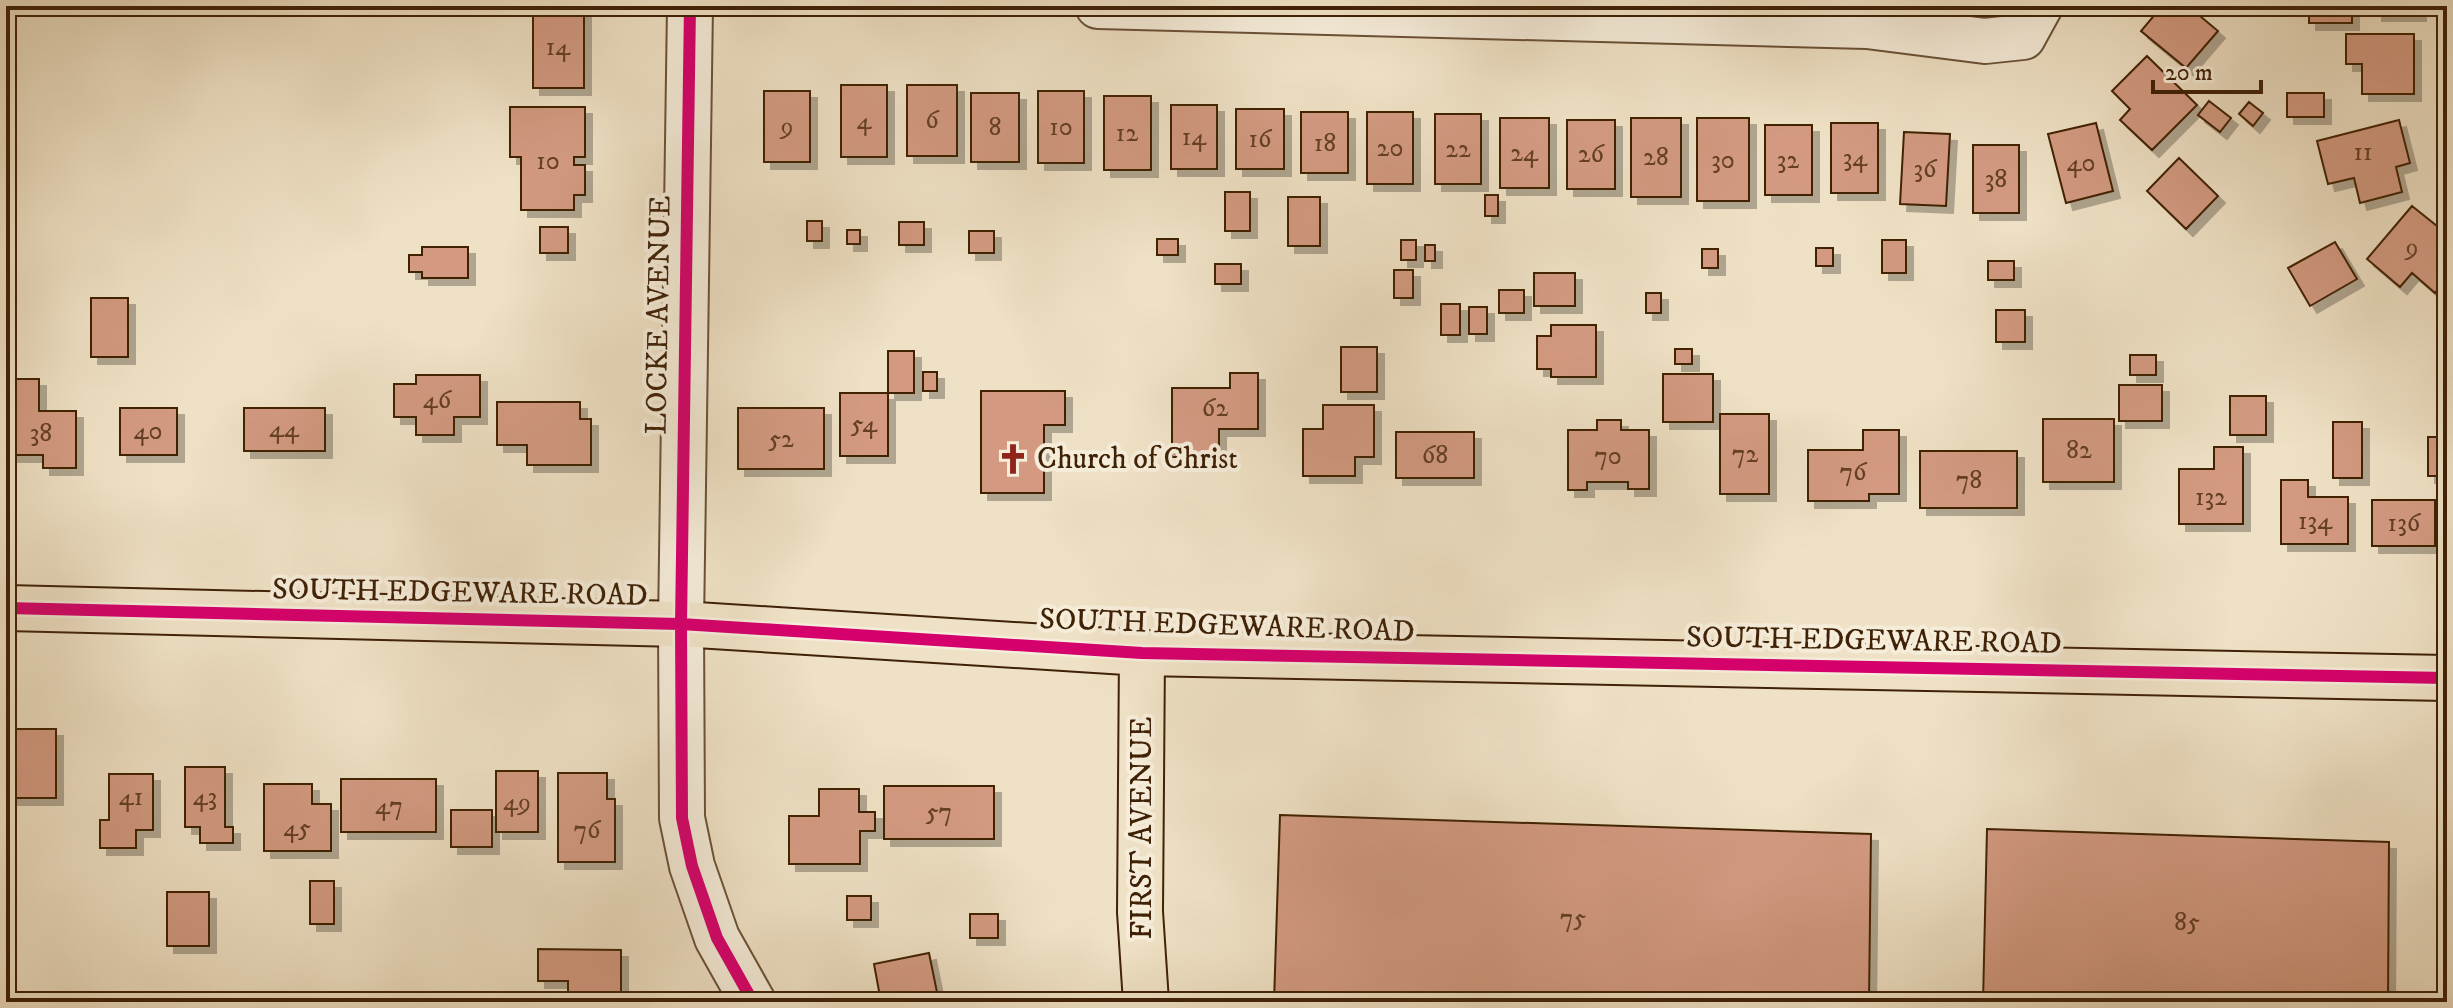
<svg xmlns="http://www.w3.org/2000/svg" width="2453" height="1008" viewBox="0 0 2453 1008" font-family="'IM FELL DW Pica',serif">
	<defs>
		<filter id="shadow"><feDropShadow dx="7" dy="7" stdDeviation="0" flood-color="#0004"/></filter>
	</defs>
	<rect width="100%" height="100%" fill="#efe1c5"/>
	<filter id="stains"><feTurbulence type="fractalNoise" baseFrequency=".0025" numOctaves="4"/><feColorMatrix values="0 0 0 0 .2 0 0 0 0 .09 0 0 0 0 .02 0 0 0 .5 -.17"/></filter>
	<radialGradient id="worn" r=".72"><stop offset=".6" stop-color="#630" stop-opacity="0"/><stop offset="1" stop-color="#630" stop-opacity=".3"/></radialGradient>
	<path fill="#d39a81" stroke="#3f2106" stroke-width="2" filter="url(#shadow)" d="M 2162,6 L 2188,6 L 2218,31 L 2186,68 L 2141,31 Z
		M 2309,6 L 2352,6 L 2352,23 L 2309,23 Z
		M 2375,6 L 2419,6 L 2419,14 L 2375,14 Z
		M 533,7 L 584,7 L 584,88 L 533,88 Z
		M 2346,34 L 2414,34 L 2414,94 L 2362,94 L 2362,64 L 2346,64 Z
		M 2147,56 L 2197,105 L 2152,150 L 2120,120 L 2130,109 L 2112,91 Z
		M 841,85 L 887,85 L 887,157 L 841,157 Z
		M 907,85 L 957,85 L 957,156 L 907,156 Z
		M 764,91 L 810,91 L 810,162 L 764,162 Z
		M 1038,91 L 1084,91 L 1084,163 L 1038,163 Z
		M 971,93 L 1019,93 L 1019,162 L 971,162 Z
		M 2287,93 L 2324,93 L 2324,117 L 2287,117 Z
		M 1104,96 L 1151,96 L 1151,170 L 1104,170 Z
		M 2209,101 L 2231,118 L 2220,132 L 2198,115 Z
		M 2249,102 L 2263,113 L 2253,126 L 2239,114 Z
		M 1171,105 L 1217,105 L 1217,169 L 1171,169 Z
		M 510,107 L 585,107 L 585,157 L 574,157 L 574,165 L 585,165 L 585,195 L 574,195 L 574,210 L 521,210 L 521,157 L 510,157 Z
		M 1236,109 L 1284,109 L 1284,169 L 1236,169 Z
		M 1301,112 L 1348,112 L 1348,173 L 1301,173 Z
		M 1367,112 L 1413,112 L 1413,184 L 1367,184 Z
		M 1435,114 L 1481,114 L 1481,184 L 1435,184 Z
		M 1500,118 L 1549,118 L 1549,188 L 1500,188 Z
		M 1631,118 L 1681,118 L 1681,197 L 1631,197 Z
		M 1697,118 L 1749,118 L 1749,201 L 1697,201 Z
		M 1567,120 L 1615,120 L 1615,189 L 1567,189 Z
		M 2399,120 L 2410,163 L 2396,167 L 2402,192 L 2360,203 L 2354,178 L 2328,184 L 2317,141 Z
		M 1831,123 L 1878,123 L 1878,193 L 1831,193 Z
		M 2096,123 L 2113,191 L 2066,203 L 2048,134 Z
		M 1765,125 L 1812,125 L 1812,195 L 1765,195 Z
		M 1904,132 L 1950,134 L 1946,206 L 1900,204 Z
		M 1973,145 L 2019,145 L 2019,213 L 1973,213 Z
		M 2179,158 L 2218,196 L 2186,229 L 2147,191 Z
		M 1225,192 L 1250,192 L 1250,231 L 1225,231 Z
		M 1485,195 L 1498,195 L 1498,216 L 1485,216 Z
		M 1288,197 L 1320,197 L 1320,246 L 1288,246 Z
		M 2412,206 L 2447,234 L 2447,279 L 2435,293 L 2412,273 L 2400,287 L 2367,259 Z
		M 807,221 L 822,221 L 822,241 L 807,241 Z
		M 899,222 L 924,222 L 924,245 L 899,245 Z
		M 540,227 L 568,227 L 568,253 L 540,253 Z
		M 847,230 L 860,230 L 860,244 L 847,244 Z
		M 969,231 L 994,231 L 994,253 L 969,253 Z
		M 1157,239 L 1178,239 L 1178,255 L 1157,255 Z
		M 1401,240 L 1416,240 L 1416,260 L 1401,260 Z
		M 1882,240 L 1906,240 L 1906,273 L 1882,273 Z
		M 2335,242 L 2357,279 L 2310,306 L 2288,268 Z
		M 1425,245 L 1435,245 L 1435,261 L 1425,261 Z
		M 422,247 L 468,247 L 468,278 L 422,278 L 422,272 L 409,272 L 409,255 L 422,255 Z
		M 1816,248 L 1833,248 L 1833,266 L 1816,266 Z
		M 1702,249 L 1718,249 L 1718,268 L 1702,268 Z
		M 1988,261 L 2014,261 L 2014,280 L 1988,280 Z
		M 1215,264 L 1241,264 L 1241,284 L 1215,284 Z
		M 1394,270 L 1413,270 L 1413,298 L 1394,298 Z
		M 1534,273 L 1575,273 L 1575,306 L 1534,306 Z
		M 1499,290 L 1524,290 L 1524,313 L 1499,313 Z
		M 1646,293 L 1661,293 L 1661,313 L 1646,313 Z
		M 91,298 L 128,298 L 128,357 L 91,357 Z
		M 1441,304 L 1460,304 L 1460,335 L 1441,335 Z
		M 1469,307 L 1487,307 L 1487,334 L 1469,334 Z
		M 1996,310 L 2025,310 L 2025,342 L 1996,342 Z
		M 1551,325 L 1596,325 L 1596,377 L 1551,377 L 1551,369 L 1537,369 L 1537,336 L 1551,336 Z
		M 1341,347 L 1377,347 L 1377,392 L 1341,392 Z
		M 1675,349 L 1692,349 L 1692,364 L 1675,364 Z
		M 888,351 L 914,351 L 914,393 L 888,393 Z
		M 2130,355 L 2156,355 L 2156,375 L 2130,375 Z
		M 923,372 L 937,372 L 937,391 L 923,391 Z
		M 1230,373 L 1258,373 L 1258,429 L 1219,429 L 1219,457 L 1172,457 L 1172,388 L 1230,388 Z
		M 1663,374 L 1713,374 L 1713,422 L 1663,422 Z
		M 416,375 L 480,375 L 480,417 L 454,417 L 454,435 L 416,435 L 416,417 L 394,417 L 394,384 L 416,384 Z
		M 6,379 L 39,379 L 39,411 L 76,411 L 76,468 L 43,468 L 43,455 L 6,455 Z
		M 2119,385 L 2162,385 L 2162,421 L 2119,421 Z
		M 981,391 L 1065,391 L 1065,425 L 1044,425 L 1044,493 L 981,493 Z
		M 840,393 L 888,393 L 888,456 L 840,456 Z
		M 2230,396 L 2266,396 L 2266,435 L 2230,435 Z
		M 497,402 L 580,402 L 580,419 L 591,419 L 591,465 L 527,465 L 527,445 L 497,445 Z
		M 1323,405 L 1374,405 L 1374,457 L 1355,457 L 1355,476 L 1303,476 L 1303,429 L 1323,429 Z
		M 120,408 L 177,408 L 177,455 L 120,455 Z
		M 244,408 L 325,408 L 325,451 L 244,451 Z
		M 738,408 L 824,408 L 824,469 L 738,469 Z
		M 1720,414 L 1769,414 L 1769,494 L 1720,494 Z
		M 2043,419 L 2114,419 L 2114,482 L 2043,482 Z
		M 1597,420 L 1621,420 L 1621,430 L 1649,430 L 1649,489 L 1628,489 L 1628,482 L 1587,482 L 1587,490 L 1568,490 L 1568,430 L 1597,430 Z
		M 2333,422 L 2362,422 L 2362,478 L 2333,478 Z
		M 1863,430 L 1899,430 L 1899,494 L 1869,494 L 1869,501 L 1808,501 L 1808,450 L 1863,450 Z
		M 1396,432 L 1474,432 L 1474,478 L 1396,478 Z
		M 2428,437 L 2447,437 L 2447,476 L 2428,476 Z
		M 2214,447 L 2243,447 L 2243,524 L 2179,524 L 2179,469 L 2214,469 Z
		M 1920,451 L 2017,451 L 2017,508 L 1920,508 Z
		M 2281,480 L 2308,480 L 2308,497 L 2348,497 L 2348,544 L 2281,544 Z
		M 2372,500 L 2435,500 L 2435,546 L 2372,546 Z
		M 8,729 L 56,729 L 56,798 L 8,798 Z
		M 185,767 L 225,767 L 225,827 L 233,827 L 233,843 L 200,843 L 200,827 L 185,827 Z
		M 496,771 L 538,771 L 538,832 L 496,832 Z
		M 558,773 L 607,773 L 607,799 L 615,799 L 615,862 L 558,862 Z
		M 109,774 L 153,774 L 153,830 L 136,830 L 136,848 L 100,848 L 100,820 L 109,820 Z
		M 341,779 L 436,779 L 436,832 L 341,832 Z
		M 264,784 L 312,784 L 312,804 L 331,804 L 331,851 L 264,851 Z
		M 884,786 L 994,786 L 994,839 L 884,839 Z
		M 819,789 L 859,789 L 859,812 L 875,812 L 875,831 L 860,831 L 860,864 L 789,864 L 789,816 L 819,816 Z
		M 451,810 L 492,810 L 492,847 L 451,847 Z
		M 1280,815 L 1871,834 L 1869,1002 L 1274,1002 Z
		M 1987,829 L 2389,842 L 2388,1002 L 1983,1002 Z
		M 310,881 L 334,881 L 334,924 L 310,924 Z
		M 167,892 L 209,892 L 209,946 L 167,946 Z
		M 847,896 L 871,896 L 871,920 L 847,920 Z
		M 970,914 L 998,914 L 998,938 L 970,938 Z
		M 538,949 L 621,950 L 621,1002 L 568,1002 L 568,981 L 538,981 Z
		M 929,953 L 939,1002 L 881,1002 L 874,964 Z"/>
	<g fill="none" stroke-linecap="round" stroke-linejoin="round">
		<defs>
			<path id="minor" d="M 690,6 L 681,624 L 682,818 L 692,866 L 717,938 L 753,1002
				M 1098,6 L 1867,26 L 1985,41 L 2023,37 L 2040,6"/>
			<path id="major" d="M 6,608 L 681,624 L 1142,653 L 2447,678
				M 1142,653 L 1140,912 L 1146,1002"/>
		</defs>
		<use href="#minor" stroke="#6b5136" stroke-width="48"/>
		<use href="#major" stroke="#3f2106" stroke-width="48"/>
		<use href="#minor" stroke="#f5ecd9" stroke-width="44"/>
		<use href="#major" stroke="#efe1c5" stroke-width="44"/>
		<defs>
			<path id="cycleway" d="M 690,6 L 681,624 L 682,818 L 692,866 L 717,938 L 753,1002
				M 6,608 L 681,624 L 1142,653 L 2447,678"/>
		</defs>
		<use href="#cycleway" stroke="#f5ecd9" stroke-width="17"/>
		<use href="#cycleway" stroke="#d6006c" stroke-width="12"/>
	</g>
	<defs>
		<symbol id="church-bare" viewBox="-9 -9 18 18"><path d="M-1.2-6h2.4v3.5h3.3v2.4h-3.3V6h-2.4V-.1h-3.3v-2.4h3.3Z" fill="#8f2418" stroke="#f5ecd9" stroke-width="2.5" paint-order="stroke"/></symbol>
	</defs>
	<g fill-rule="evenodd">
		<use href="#church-bare" x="991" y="437" width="44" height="44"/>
	</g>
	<g text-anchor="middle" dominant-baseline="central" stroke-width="8" stroke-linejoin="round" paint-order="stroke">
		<g font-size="26" fill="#643f25">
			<text x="558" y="47">14</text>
			<text x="932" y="120">6</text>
			<text x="864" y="121">4</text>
			<text x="787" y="126">9</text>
			<text x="995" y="127">8</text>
			<text x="1061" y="127">10</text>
			<text x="1127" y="133">12</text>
			<text x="1194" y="137">14</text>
			<text x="1260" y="139">16</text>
			<text x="1325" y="143">18</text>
			<text x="1390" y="148">20</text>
			<text x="1458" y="149">22</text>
			<text x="2363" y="152">11</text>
			<text x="1524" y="153">24</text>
			<text x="1591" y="154">26</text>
			<text x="1656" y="157">28</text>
			<text x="1855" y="158">34</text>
			<text x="1723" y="160">30</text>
			<text x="1788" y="160">32</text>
			<text x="548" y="161">10</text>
			<text x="2081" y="163">40</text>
			<text x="1925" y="169">36</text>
			<text x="1996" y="179">38</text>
			<text x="2412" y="247">9</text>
			<text x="437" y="400">46</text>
			<text x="1215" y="408">62</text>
			<text x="864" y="424">54</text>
			<text x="284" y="429">44</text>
			<text x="148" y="431">40</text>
			<text x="41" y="433">38</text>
			<text x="781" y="439">52</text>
			<text x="2079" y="450">82</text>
			<text x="1745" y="454">72</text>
			<text x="1435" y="455">68</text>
			<text x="1608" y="456">70</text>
			<text x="1853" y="472">76</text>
			<text x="1969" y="480">78</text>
			<text x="2211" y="497">132</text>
			<text x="2315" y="521">134</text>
			<text x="2404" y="523">136</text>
			<text x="131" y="797">41</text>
			<text x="205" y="797">43</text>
			<text x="517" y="802">49</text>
			<text x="389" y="806">47</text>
			<text x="939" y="812">57</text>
			<text x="297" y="828">45</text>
			<text x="587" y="830">76</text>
			<text x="1573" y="918">75</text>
			<text x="2187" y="922">85</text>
		</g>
		<g font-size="30" fill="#3f2106" stroke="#f5ecd9">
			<text transform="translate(659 315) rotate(-89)">LOCKE AVENUE</text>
			<text transform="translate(460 593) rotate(1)">SOUTH EDGEWARE ROAD</text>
			<text transform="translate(1227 626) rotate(2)">SOUTH EDGEWARE ROAD</text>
			<text transform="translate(1874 641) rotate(1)">SOUTH EDGEWARE ROAD</text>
			<text transform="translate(1142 828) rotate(-90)">FIRST AVENUE</text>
		</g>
		<g font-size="30" fill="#3f2106" stroke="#f5ecd9" text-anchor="start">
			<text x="1037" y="459">Church of Christ</text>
		</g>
	</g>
	<rect width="2453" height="1008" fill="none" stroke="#efe1c5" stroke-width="32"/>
	<rect x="8" y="8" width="2437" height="992" fill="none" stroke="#3f2106" stroke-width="4"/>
	<rect x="16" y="16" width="2421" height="976" fill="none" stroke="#3f2106" stroke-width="2"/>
	<path d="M2153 80v12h108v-12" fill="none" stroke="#3f2106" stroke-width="4"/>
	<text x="2165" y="80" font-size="24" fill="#3f2106" stroke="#f5ecd9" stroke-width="6" paint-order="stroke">20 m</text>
	<rect width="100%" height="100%" filter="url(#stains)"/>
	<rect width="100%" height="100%" fill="url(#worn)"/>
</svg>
